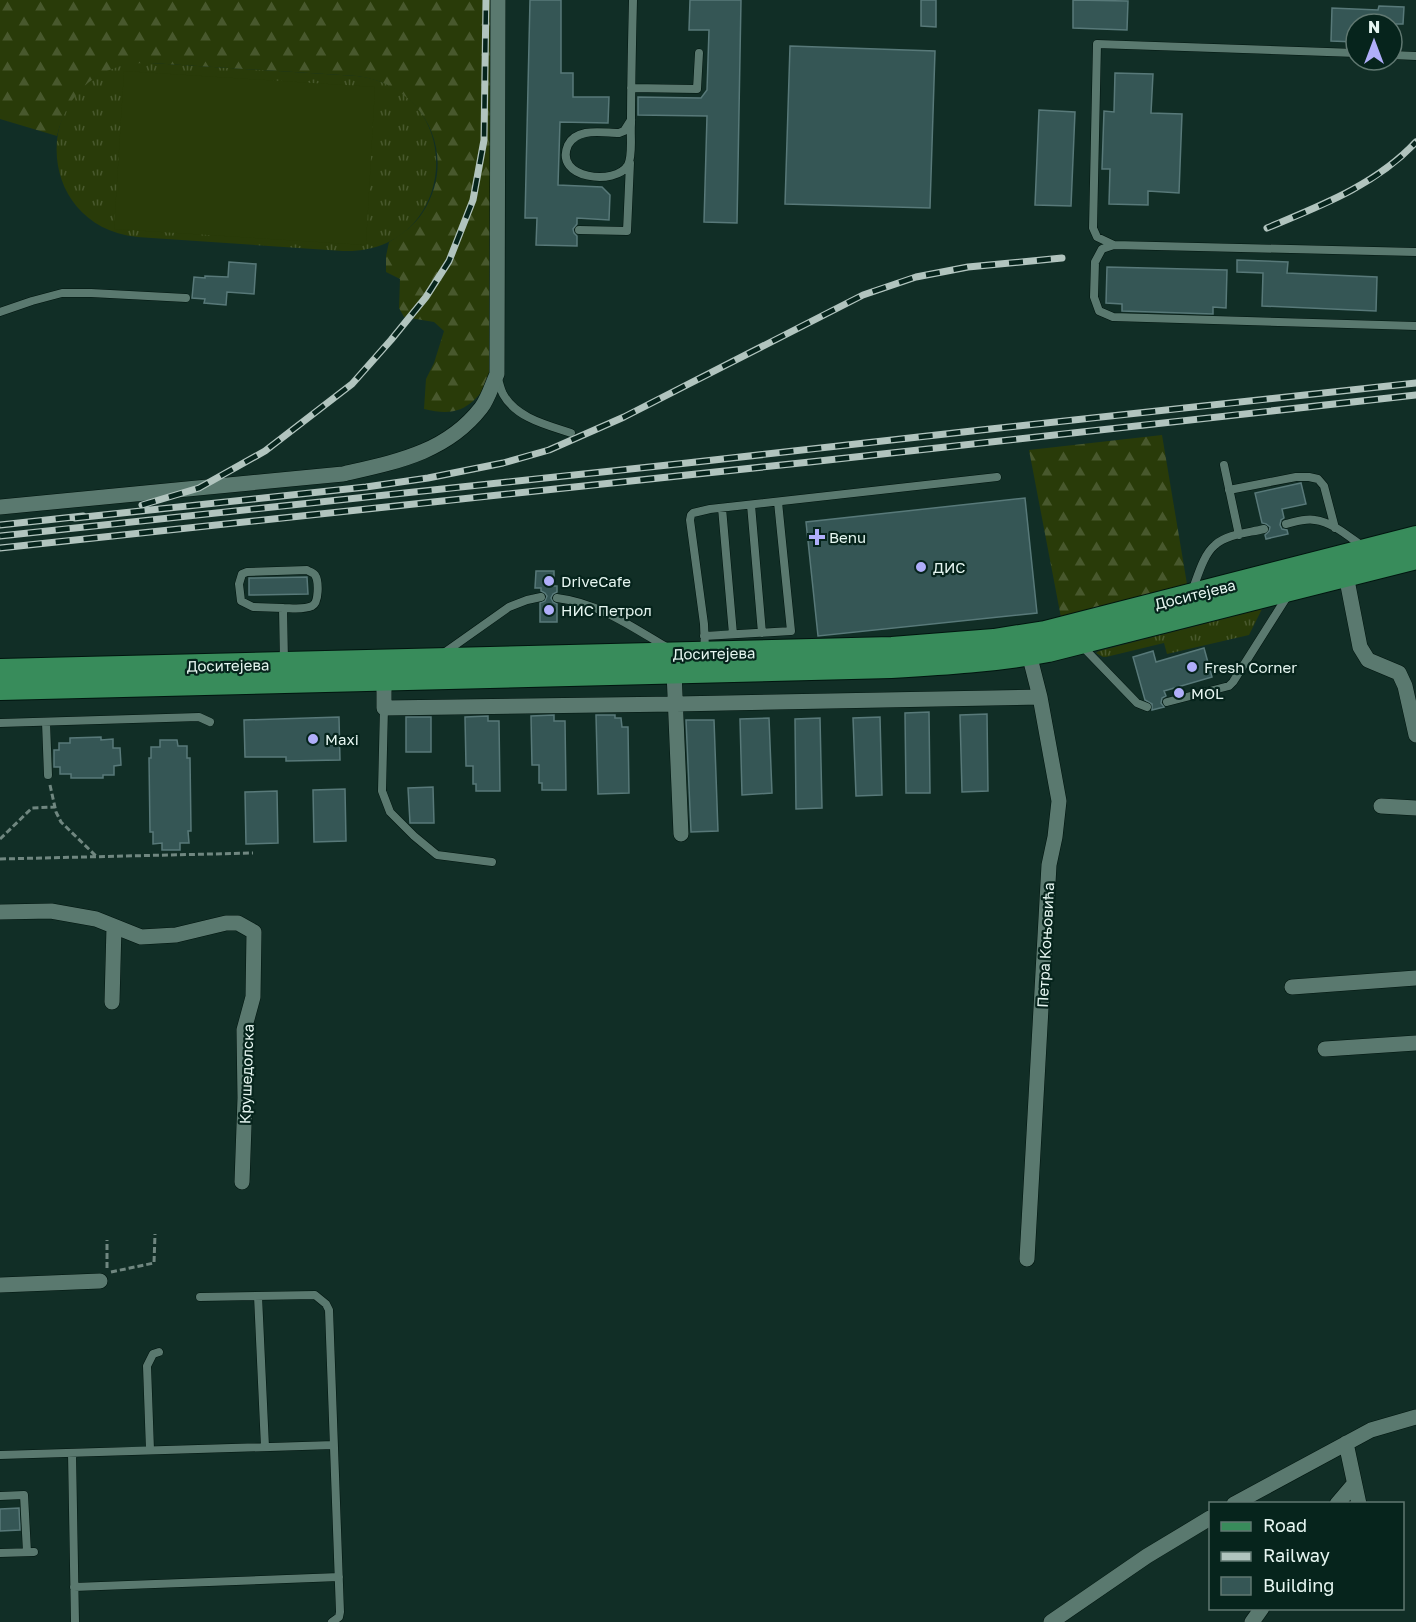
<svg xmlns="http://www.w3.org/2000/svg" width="1416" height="1622" viewBox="0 0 1416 1622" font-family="'Golos Text',sans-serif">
	<defs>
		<pattern id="grass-tufts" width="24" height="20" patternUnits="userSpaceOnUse" patternTransform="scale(1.5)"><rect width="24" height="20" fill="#293b09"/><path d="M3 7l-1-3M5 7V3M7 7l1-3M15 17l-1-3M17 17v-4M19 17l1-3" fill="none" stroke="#48582d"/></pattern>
		<pattern id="forest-firs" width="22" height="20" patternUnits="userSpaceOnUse" patternTransform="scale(1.5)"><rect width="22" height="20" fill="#293b09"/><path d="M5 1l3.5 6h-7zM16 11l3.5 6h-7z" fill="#48582d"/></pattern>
	</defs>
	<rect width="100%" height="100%" fill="#112e26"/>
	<path fill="url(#grass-tufts)" d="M 133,63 L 151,63 L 357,76 C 471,90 458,255 343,251 L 137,237 C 32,226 29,79 133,63 Z
		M 1262,609 L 1249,635 L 1167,654 L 1164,643 L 1106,657 L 1103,657 L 1096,653 L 1099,651 Z"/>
	<path fill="url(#forest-firs)" d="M 0,0 L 498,0 L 497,374 C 473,402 465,419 424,409 L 426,379 L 434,363 L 444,331 L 434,322 L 404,317 L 399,308 L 400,279 L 386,272 L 386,256 L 389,242 C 402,234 415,225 423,212 C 460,154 423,84 357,76 L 151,63 C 103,61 68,89 57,136 L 0,119 Z
		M 1162,435 L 1189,596 L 1063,628 L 1029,450 Z"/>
	<path fill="#293b09" d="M 124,71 L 375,87 L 366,245 L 114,229 Z"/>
	<path fill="#355655" stroke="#587979" stroke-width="1.5" d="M 530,0 L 561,0 L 561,73 L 573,73 L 573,97 L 609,97 L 608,123 L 560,122 L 558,185 L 602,187 L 610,195 L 609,220 L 577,218 L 577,224 L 573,229 L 574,233 L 577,236 L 577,246 L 536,245 L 537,218 L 525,218 Z
		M 690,0 L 741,0 L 737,223 L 704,222 L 707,116 L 638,115 L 638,97 L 701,98 L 707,90 L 709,30 L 689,30 Z
		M 921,0 L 936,0 L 936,27 L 921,26 Z
		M 1073,0 L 1128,1 L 1127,30 L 1073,28 Z
		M 1379,6 L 1404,7 L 1403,24 L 1356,24 L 1356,42 L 1331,41 L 1332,8 L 1378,10 Z
		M 790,46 L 935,51 L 930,208 L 785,204 Z
		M 1115,73 L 1153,74 L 1151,113 L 1182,114 L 1179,193 L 1148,191 L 1148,205 L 1109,204 L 1110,169 L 1102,169 L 1104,111 L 1114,112 Z
		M 1039,110 L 1075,112 L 1071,206 L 1035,205 Z
		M 1237,260 L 1288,262 L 1287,273 L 1377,277 L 1376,311 L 1262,306 L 1263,273 L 1237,272 Z
		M 229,262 L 256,264 L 254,294 L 227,292 L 226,305 L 204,303 L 205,299 L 192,298 L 194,277 L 205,278 L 205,276 L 228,277 Z
		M 1107,267 L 1227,270 L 1226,308 L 1213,307 L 1213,314 L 1122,311 L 1122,304 L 1106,303 Z
		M 1301,483 L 1306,504 L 1282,509 L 1284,518 L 1281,520 L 1280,525 L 1282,529 L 1287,530 L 1288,534 L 1266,539 L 1265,535 L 1269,531 L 1270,527 L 1266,524 L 1262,523 L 1255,493 Z
		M 1025,498 L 1037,613 L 818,636 L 806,522 Z
		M 536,571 L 554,571 L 554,586 L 557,586 L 557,592 L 553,594 L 551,598 L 553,602 L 557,604 L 557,622 L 540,622 L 540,603 L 545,601 L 547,596 L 545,593 L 541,591 L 541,588 L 535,588 Z
		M 307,577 L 308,594 L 249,595 L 249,578 Z
		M 1204,648 L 1212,677 L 1164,691 L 1166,696 L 1162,698 L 1161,703 L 1164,707 L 1152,710 L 1152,704 L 1145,700 L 1133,657 L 1153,651 L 1156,662 Z
		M 929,712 L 930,793 L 906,793 L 905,713 Z
		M 987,714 L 988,791 L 962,792 L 960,715 Z
		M 554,715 L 554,721 L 565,721 L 566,790 L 542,790 L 542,783 L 539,783 L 539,765 L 532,765 L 531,716 Z
		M 596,715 L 615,715 L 615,718 L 621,718 L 622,727 L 628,727 L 629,793 L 598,794 Z
		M 488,716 L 488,721 L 499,721 L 500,791 L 476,791 L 476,784 L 473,784 L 473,766 L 466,766 L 465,717 Z
		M 339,717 L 340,760 L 286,761 L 286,757 L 245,757 L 244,720 Z
		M 406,717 L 431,717 L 431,752 L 406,752 Z
		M 880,717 L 882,795 L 856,796 L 853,718 Z
		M 769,718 L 772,793 L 742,795 L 740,719 Z
		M 820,718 L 822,808 L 796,809 L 795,719 Z
		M 686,720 L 714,720 L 718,831 L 691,832 Z
		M 101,737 L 101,740 L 113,739 L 113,748 L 120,748 L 121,765 L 114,766 L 114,775 L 103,775 L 103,778 L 71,778 L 71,774 L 60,774 L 60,767 L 54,767 L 54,750 L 59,750 L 59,743 L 70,743 L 70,738 Z
		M 160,740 L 177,740 L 178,746 L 187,746 L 187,758 L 190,758 L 191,831 L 188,831 L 189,843 L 180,843 L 180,850 L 162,850 L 162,843 L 153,844 L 153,832 L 150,832 L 149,758 L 151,758 L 151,747 L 160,747 Z
		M 433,787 L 434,823 L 410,823 L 408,788 Z
		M 345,789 L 346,841 L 314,842 L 313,790 Z
		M 277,791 L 278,843 L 246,844 L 245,792 Z
		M 19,1508 L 20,1530 L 0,1531 L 0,1509 Z"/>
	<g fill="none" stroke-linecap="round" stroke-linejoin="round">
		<defs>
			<path id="service" d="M 1392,55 L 1416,56
				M 631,88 L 697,89 L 699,53
				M 631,120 L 624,131 L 619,133 C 603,133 577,127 568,145 C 553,179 616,186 628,165 C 633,155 630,136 631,124 C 631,83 632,41 633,0
				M 579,230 L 627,231 L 630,163
				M 1114,245 L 1097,237 L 1093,228 L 1097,44 L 1356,53
				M 1416,252 L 1114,245 L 1102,249 L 1095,262 L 1094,297 L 1099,311 L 1113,317 L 1416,326
				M 0,312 L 32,301 L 62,293 L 91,293 L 186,298
				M 497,376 C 499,381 500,388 503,394 C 516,418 547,425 571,433
				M 1224,465 L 1239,535
				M 1229,490 L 1296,477 L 1309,477 L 1318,479 L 1324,486 L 1335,528
				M 751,505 L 762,633
				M 722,508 L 733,634
				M 1286,524 C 1295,522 1305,518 1315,520 C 1332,522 1348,536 1362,546
				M 1192,591 C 1198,576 1203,555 1215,545 C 1227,534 1248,533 1264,529
				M 557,598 C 598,603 631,626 666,647
				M 283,608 C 291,608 304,610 312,606 C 319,603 319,581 315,575 C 314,573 310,572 307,570 L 247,572 L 242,574 L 239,584 L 241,601 L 253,607 L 283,608 L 284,662
				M 704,636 L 791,631 L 778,502
				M 1082,646 L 1137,703 L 1147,707
				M 705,650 L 704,624 L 690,520 L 691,515 L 693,513 L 710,509 L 997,477
				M 444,653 L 509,607 L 527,600 L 541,597
				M 1167,702 L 1229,686 L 1233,682 L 1288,595
				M 384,708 L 382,791 L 390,812 L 414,836 L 437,855 L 492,862
				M 46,722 L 48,775
				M 0,723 L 199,717 L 210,722
				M 258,1296 L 265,1447
				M 200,1297 L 315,1295 L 326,1304 L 329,1310 L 340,1612 L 339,1617 L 332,1622
				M 150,1450 L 147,1366 L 153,1354 L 159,1352
				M 72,1453 L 75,1622
				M 0,1455 L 334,1445
				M 0,1496 L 24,1495 L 27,1552
				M 0,1553 L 34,1552
				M 74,1587 L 339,1577"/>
			<path id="minor" d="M 0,507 L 343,474 C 395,462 446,453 481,408 C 488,399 492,385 497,374 L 498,0
				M 1346,575 L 1360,647 L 1368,660 L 1399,673 L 1405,686 L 1416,735
				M 384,671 L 384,708 L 676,704 L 1040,697
				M 674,672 L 681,834
				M 1381,806 L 1416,808
				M 0,912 L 51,911 L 96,919 L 141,937 L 176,935 L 226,923 L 238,923 L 254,932 L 253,997 L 244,1030 L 245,1098 L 242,1182
				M 1292,987 L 1416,978
				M 112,1002 L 114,927
				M 1325,1049 L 1416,1043
				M 1027,1259 L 1049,865 L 1055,837 L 1059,801 L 1040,697 L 1027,646
				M 0,1285 L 100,1281
				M 1346,1443 L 1359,1504
				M 1234,1504 L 1371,1430 L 1416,1417
				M 1337,1504 L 1354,1484
				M 1051,1622 L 1147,1556 L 1210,1518
				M 1252,1622 L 1262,1608"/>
			<path id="primary" d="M 0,671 L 892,649 L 994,641 L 1045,633 L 1416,538
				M 0,688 L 891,666 C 944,663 996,660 1048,650 L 1416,557"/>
		</defs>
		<use href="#service" stroke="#00150f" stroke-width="9"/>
		<use href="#minor" stroke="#00150f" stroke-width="16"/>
		<use href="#primary" stroke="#00150f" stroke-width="26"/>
		<path stroke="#708780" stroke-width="3" stroke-dasharray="6 3" stroke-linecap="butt" d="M 50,785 L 56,812 L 61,822 L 97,857
			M 0,839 L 32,808 L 55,807
			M 0,859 L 253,853
			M 107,1268 L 107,1240
			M 111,1272 L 154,1263 L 155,1234"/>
		<use href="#service" stroke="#5a796f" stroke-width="8"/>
		<use href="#minor" stroke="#5a796f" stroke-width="15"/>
		<use href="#primary" stroke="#388c5b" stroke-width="24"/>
		<defs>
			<path id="rail" d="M 1267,228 C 1320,206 1376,185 1416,142
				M 142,505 L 199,488 L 265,451 L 352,384 L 391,340 L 426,297 L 449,261 L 473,200 L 484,140 L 486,0
				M 75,518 L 366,487 L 428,478 L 503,463 L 549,450 L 624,417 L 863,295 L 916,277 L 968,267 L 1062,258
				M 0,525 L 83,516
				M 0,536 L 687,463 L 981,430 L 1416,383
				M 0,548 L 810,462 L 1416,395"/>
		</defs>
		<use href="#rail" stroke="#b1c4be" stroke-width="7"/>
		<use href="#rail" stroke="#06241c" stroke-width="4.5" stroke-dasharray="14" stroke-linecap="butt"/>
	</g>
	<g fill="#b0aefa" stroke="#06241c" stroke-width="2">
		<path d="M814 528h6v6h6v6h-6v6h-6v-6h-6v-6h6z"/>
		<circle cx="921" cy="567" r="6"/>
		<circle cx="549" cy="581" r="6"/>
		<circle cx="549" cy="610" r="6"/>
		<circle cx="1192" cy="667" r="6"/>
		<circle cx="1179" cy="693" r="6"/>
		<circle cx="313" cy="739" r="6"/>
	</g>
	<g text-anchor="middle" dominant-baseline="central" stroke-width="4.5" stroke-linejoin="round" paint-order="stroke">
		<g font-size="15" fill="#e6f6f1" stroke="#06241c" text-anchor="start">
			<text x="829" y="537">Benu</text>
			<text x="933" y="567">ДИС</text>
			<text x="561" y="581">DriveCafe</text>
			<text x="561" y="610">НИС Петрол</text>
			<text x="1204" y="667">Fresh Corner</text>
			<text x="1191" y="693">MOL</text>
			<text x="325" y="739">Maxi</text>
		</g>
		<g font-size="15" fill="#e6f6f1" stroke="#06241c">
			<text transform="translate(1195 594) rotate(-14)">Доситејева</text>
			<text transform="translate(714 653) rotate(-1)">Доситејева</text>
			<text transform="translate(228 665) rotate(-1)">Доситејева</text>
			<text transform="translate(1045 945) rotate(-87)">Петра Коњовића</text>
			<text transform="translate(246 1074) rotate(-88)">Крушедолска</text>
		</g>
	</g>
	<rect x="1209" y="1502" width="195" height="108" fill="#06241c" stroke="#607871" stroke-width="1.5"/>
	<rect x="1221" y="1522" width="30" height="9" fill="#388c5b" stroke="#607871" stroke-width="1.5"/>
	<text x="1263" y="1532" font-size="18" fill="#e6f6f1">Road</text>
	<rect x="1221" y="1552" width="30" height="9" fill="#b1c4be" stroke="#607871" stroke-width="1.5"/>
	<text x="1263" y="1562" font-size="18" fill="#e6f6f1">Railway</text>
	<rect x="1221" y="1577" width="30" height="18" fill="#355655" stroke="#607871" stroke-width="1.5"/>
	<text x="1263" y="1592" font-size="18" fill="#e6f6f1">Building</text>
	<g transform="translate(1374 42)"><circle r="28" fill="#06241c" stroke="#607871" stroke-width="1.5"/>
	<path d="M0-4.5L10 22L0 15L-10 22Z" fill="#b0aefa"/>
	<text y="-9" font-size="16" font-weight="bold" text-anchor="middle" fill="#e6f6f1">N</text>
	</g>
</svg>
